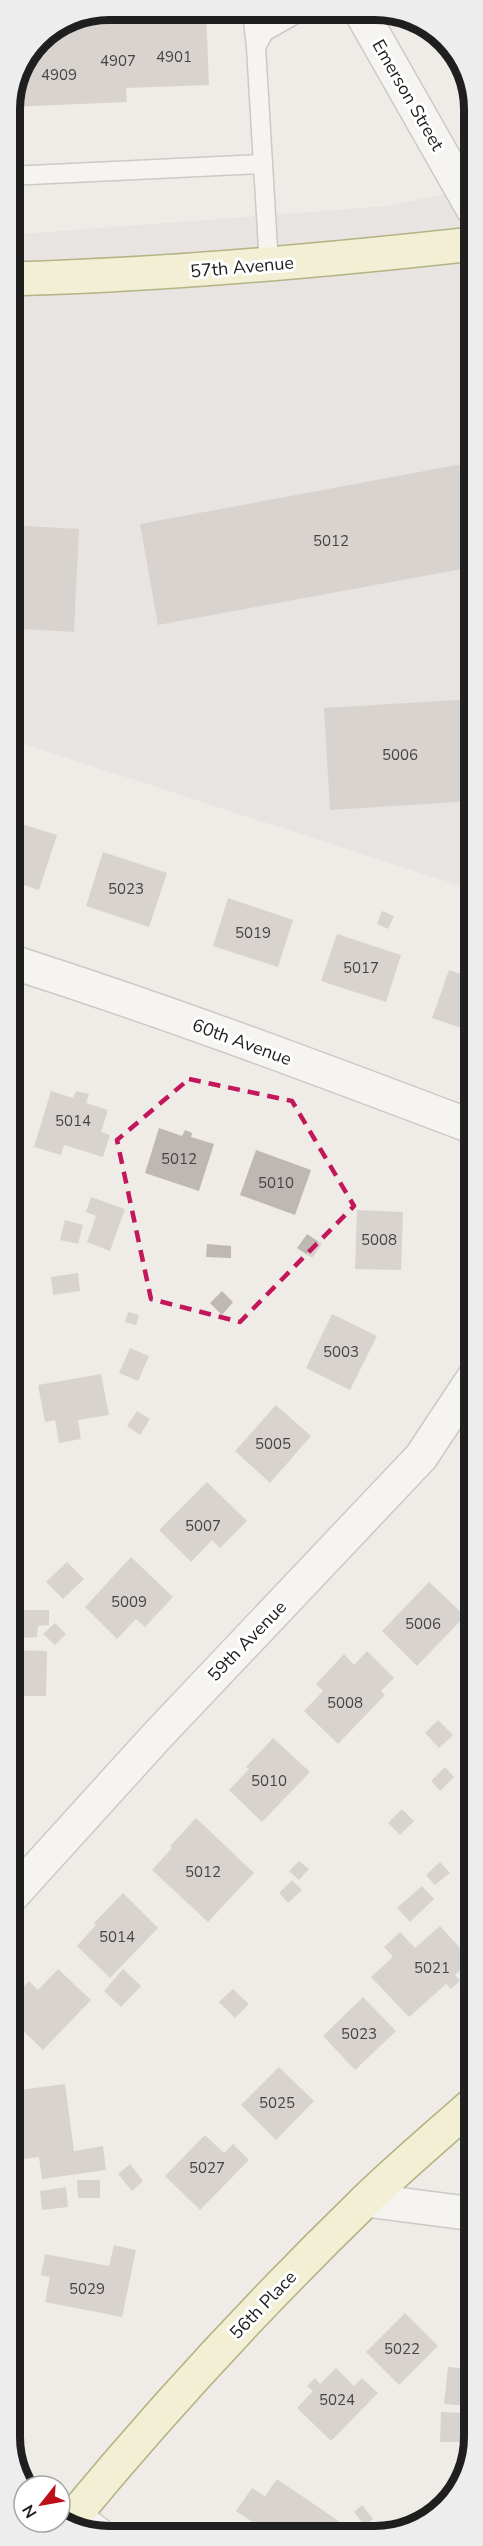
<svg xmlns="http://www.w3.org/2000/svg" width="483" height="2546" viewBox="0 0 483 2546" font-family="'Nunito Sans',sans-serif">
	<rect width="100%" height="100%" fill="#efebe6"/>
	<path fill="#dddcdc" d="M 473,188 L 473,890 L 9,739 L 9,235 L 389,206 Z"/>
	<path fill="#bfb7b3" d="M 108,9 L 206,10 L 209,85 L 126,88 L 127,102 L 9,107 L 9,102 L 38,38 Z
		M 473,462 L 473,567 L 158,625 L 140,524 Z
		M 9,525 L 79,529 L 74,632 L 9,628 Z
		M 473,699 L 473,801 L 330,810 L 324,708 Z
		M 9,820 L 57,835 L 39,890 L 9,880 Z
		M 103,852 L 167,873 L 149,927 L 86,906 Z
		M 228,898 L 293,920 L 278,967 L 213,946 Z
		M 382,911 L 394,916 L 388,929 L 377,924 Z
		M 337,934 L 401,955 L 386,1002 L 321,981 Z
		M 449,970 L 473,978 L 473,1032 L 432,1018 Z
		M 51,1091 L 73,1098 L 76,1091 L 89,1094 L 86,1103 L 108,1110 L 101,1132 L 110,1135 L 103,1157 L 64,1145 L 61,1155 L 34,1147 Z
		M 159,1128 L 182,1136 L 185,1130 L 192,1133 L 191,1137 L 214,1144 L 199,1191 L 145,1173 Z
		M 256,1150 L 311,1170 L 295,1215 L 240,1195 Z
		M 91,1197 L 125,1209 L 110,1251 L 87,1242 L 96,1216 L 86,1212 Z
		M 357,1210 L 403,1212 L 401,1270 L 355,1269 Z
		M 65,1220 L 83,1225 L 78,1244 L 60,1240 Z
		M 307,1234 L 322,1244 L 312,1258 L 297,1248 Z
		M 207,1244 L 231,1246 L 231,1258 L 206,1257 Z
		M 78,1273 L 80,1291 L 53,1295 L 51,1277 Z
		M 222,1291 L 233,1302 L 222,1315 L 210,1303 Z
		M 128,1312 L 139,1315 L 136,1325 L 125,1322 Z
		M 332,1314 L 377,1336 L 350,1390 L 306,1368 Z
		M 130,1348 L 149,1356 L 138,1381 L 119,1373 Z
		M 101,1374 L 109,1415 L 78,1420 L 81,1439 L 59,1443 L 55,1420 L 45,1422 L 38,1385 Z
		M 276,1405 L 311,1436 L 270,1483 L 235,1451 Z
		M 137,1411 L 150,1419 L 140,1435 L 127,1426 Z
		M 207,1482 L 247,1521 L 220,1548 L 212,1540 L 191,1562 L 159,1530 Z
		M 474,1535 L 474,1562 L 460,1551 Z
		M 131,1557 L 173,1597 L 145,1627 L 136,1619 L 117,1639 L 85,1607 Z
		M 67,1562 L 84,1579 L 63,1599 L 46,1582 Z
		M 429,1582 L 465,1616 L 417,1666 L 382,1631 Z
		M 16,1610 L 49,1610 L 49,1625 L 38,1626 L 37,1637 L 21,1638 L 20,1630 L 17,1630 Z
		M 55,1623 L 66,1634 L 55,1645 L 43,1634 Z
		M 10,1650 L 47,1651 L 46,1696 L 10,1696 Z
		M 367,1651 L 394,1678 L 381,1691 L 385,1695 L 338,1744 L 304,1711 L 323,1691 L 316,1684 L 344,1654 L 354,1665 Z
		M 438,1720 L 453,1735 L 439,1748 L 425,1733 Z
		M 273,1738 L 310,1772 L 262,1822 L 229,1790 L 249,1769 L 246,1767 Z
		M 445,1767 L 454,1777 L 440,1791 L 431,1781 Z
		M 402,1809 L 414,1821 L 400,1835 L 388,1823 Z
		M 196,1818 L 254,1873 L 208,1922 L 152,1870 L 172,1848 L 170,1846 Z
		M 299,1861 L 309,1869 L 299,1880 L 289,1871 Z
		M 440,1862 L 450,1873 L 435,1885 L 426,1875 Z
		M 292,1880 L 302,1890 L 288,1903 L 279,1893 Z
		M 422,1886 L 434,1899 L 410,1922 L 397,1908 Z
		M 123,1893 L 158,1928 L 110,1978 L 77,1946 L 96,1925 L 94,1923 Z
		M 474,1893 L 474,1915 L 462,1904 Z
		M 440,1926 L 471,1960 L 455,1975 L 460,1981 L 451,1989 L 446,1984 L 409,2017 L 371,1977 L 393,1957 L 384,1947 L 400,1932 L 415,1948 Z
		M 58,1969 L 91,2000 L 43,2050 L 10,2018 L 10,2002 L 29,1981 L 38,1990 Z
		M 123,1969 L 141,1986 L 121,2007 L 104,1991 Z
		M 233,1989 L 249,2004 L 235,2018 L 219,2002 Z
		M 363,1997 L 396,2031 L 355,2070 L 323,2036 Z
		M 279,2067 L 314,2101 L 276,2140 L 241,2105 Z
		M 65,2084 L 74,2151 L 103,2146 L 106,2170 L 42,2179 L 39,2157 L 17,2160 L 12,2122 L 23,2120 L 19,2090 Z
		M 205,2135 L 224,2153 L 233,2144 L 249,2160 L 200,2210 L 165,2176 Z
		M 130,2164 L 143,2181 L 132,2191 L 118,2174 Z
		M 77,2180 L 100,2180 L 100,2198 L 78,2198 Z
		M 66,2187 L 68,2207 L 42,2210 L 40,2191 Z
		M 114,2245 L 136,2250 L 122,2317 L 45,2302 L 50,2277 L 41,2275 L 45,2254 L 109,2266 Z
		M 405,2313 L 438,2346 L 399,2385 L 366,2352 Z
		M 448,2367 L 471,2369 L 468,2406 L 444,2404 Z
		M 336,2368 L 354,2386 L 362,2378 L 378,2393 L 331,2441 L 297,2408 L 313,2391 L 307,2386 L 315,2378 L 320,2384 Z
		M 441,2412 L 465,2413 L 464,2442 L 440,2442 Z
		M 277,2479 L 346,2526 L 339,2536 L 262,2536 L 266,2531 L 236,2511 L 252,2488 L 265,2496 Z
		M 362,2505 L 373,2519 L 365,2526 L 354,2512 Z"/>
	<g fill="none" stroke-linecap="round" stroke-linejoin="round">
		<defs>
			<path id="lane" d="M 252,11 L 256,47
				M 9,176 L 262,164
				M 269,265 L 256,47 L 264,32 L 301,11"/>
			<path id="street" d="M 361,12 L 473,209
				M 9,961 C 166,1011 320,1069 473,1127
				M 10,1898 L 156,1737 L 421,1457 L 474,1377
				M 366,2200 L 474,2214
				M 74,2516 L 99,2535"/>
			<path id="secondary" d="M 9,279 C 165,275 319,261 473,244
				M 68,2523 C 161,2410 260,2303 365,2201 C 400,2167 438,2135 474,2103"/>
		</defs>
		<use href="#lane" stroke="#a3a3a3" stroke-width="21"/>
		<use href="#street" stroke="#a3a3a3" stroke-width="36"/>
		<use href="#secondary" stroke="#6a6f0d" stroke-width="36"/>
		<use href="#lane" stroke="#fff" stroke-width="18"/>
		<use href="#street" stroke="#fff" stroke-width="33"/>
		<use href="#secondary" stroke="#f5f4be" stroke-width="33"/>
	</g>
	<path d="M0 0H483V2546H0ZM 189,1079 L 292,1101 L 354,1206 L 240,1322 L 151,1299 L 117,1140 Z" fill="#efebe6" fill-opacity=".55" fill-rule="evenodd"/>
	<path fill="none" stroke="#c2185b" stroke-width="4.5" stroke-dasharray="12 8" stroke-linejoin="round" d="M 189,1079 L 292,1101 L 354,1206 L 240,1322 L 151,1299 L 117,1140 Z"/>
	<g text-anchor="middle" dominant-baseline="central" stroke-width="6" stroke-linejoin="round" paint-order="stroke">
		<g font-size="15" fill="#474544">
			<text x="174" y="57">4901</text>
			<text x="118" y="61">4907</text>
			<text x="59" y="75">4909</text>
			<text x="331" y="541">5012</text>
			<text x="400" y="755">5006</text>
			<text x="126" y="889">5023</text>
			<text x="253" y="933">5019</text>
			<text x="361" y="968">5017</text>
			<text x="73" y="1121">5014</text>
			<text x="179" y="1159">5012</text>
			<text x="276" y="1183">5010</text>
			<text x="379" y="1240">5008</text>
			<text x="341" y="1352">5003</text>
			<text x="273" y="1444">5005</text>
			<text x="203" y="1526">5007</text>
			<text x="129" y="1602">5009</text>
			<text x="423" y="1624">5006</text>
			<text x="345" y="1703">5008</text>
			<text x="269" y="1781">5010</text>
			<text x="203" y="1872">5012</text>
			<text x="117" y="1937">5014</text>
			<text x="432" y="1968">5021</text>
			<text x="359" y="2034">5023</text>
			<text x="277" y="2103">5025</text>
			<text x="207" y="2168">5027</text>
			<text x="87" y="2289">5029</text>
			<text x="402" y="2349">5022</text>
			<text x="337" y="2400">5024</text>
		</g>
		<g font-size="18" fill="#1f1f1f" stroke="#fff">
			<text transform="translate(408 95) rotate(60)">Emerson Street</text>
			<text transform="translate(242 267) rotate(-5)">57th Avenue</text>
			<text transform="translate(242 1042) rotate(20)">60th Avenue</text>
			<text transform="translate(247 1641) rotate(-46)">59th Avenue</text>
			<text transform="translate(263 2305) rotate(-46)">56th Place</text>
		</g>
	</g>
	<path d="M0 0H483V2546H0ZM109 20H375A89 89 0 0 1 464 109V2437A89 89 0 0 1 375 2526H109A89 89 0 0 1 20 2437V109A89 89 0 0 1 109 20Z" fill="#ededed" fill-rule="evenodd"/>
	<path fill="none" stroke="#1f1f1f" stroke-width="8" d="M109 20H375A89 89 0 0 1 464 109V2437A89 89 0 0 1 375 2526H109A89 89 0 0 1 20 2437V109A89 89 0 0 1 109 20Z"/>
	<g transform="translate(42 2504) rotate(239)"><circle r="28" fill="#ffffff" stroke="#a5a5a5" stroke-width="1.5"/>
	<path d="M0-4.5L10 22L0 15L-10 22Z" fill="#bf0f19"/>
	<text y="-9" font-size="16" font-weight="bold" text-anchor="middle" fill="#1f1f1f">N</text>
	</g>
</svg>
